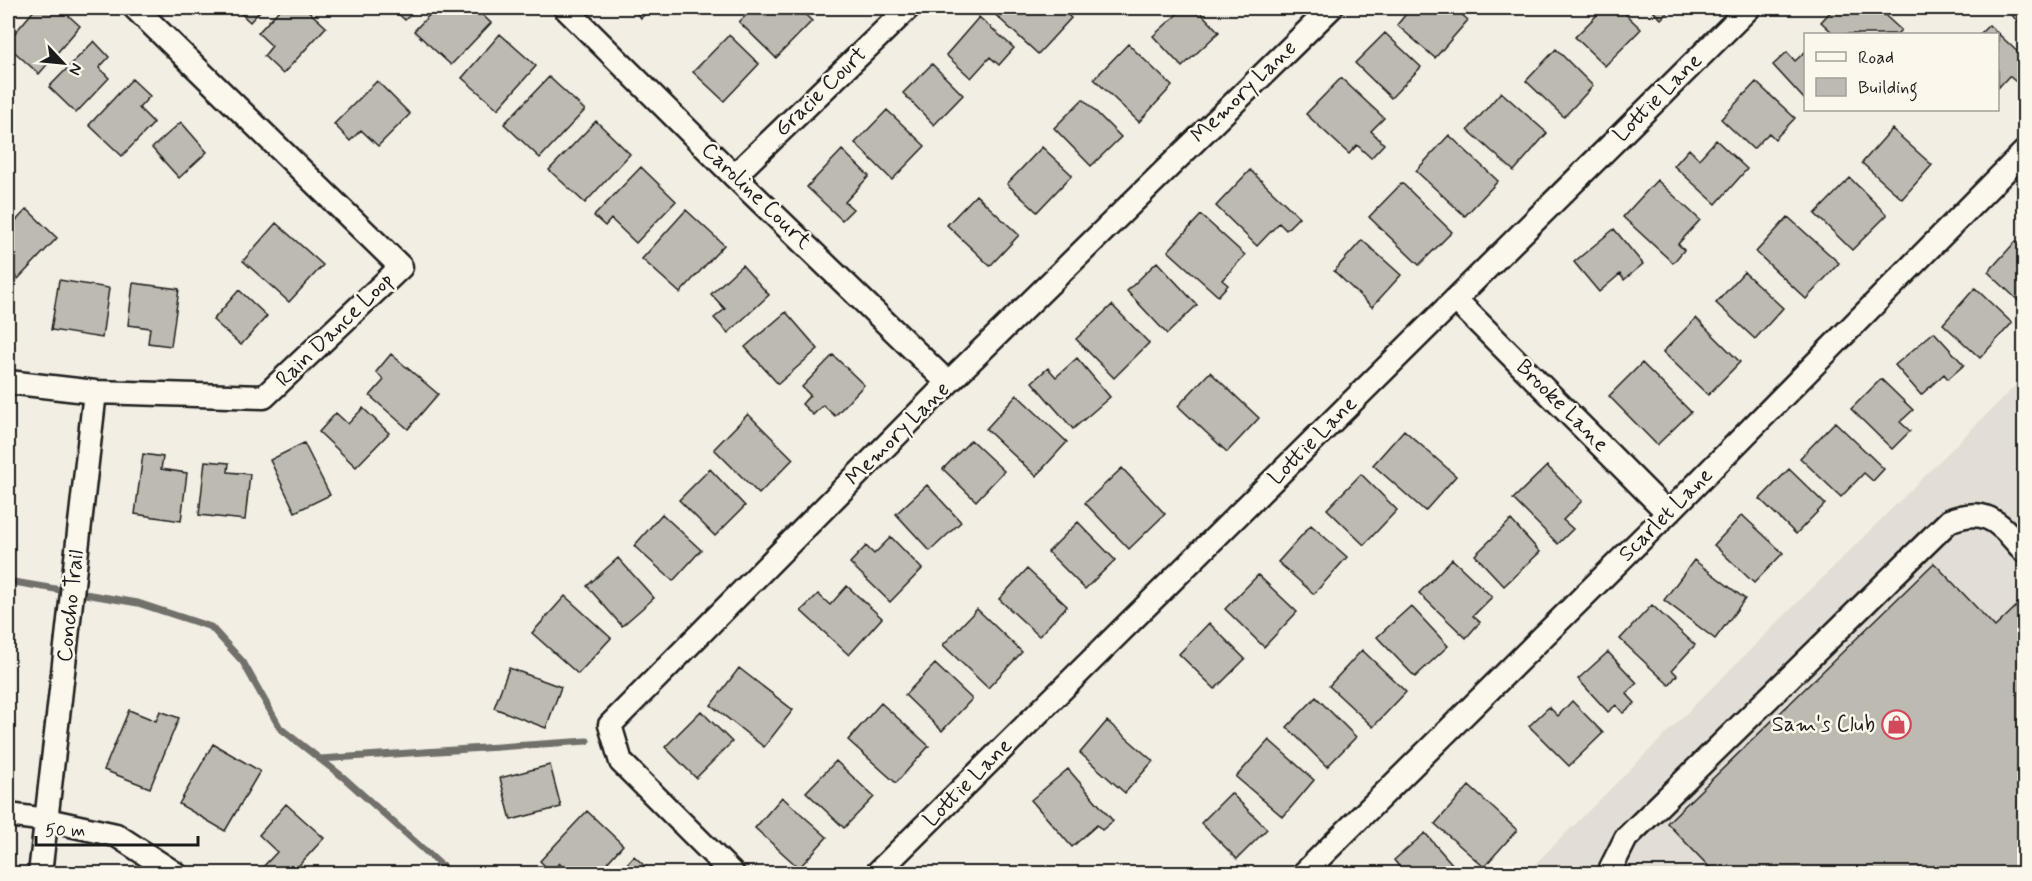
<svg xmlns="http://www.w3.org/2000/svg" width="2032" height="881" viewBox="0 0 2032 881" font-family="Mynerve,sans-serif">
	<rect width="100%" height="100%" fill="#f2eee4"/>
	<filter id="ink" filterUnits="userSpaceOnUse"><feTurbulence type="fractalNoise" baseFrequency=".0167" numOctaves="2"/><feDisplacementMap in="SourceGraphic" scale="12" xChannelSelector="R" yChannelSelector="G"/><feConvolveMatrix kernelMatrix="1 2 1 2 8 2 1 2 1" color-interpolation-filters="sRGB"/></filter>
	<g filter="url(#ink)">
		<path fill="#e2ded5" d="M 2024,377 L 2024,873 L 1537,874 L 1531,868 Z"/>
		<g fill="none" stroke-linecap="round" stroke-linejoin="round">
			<path stroke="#716f6b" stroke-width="7" d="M 8,581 L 138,603 L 211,627 L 243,662 L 280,728 L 343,777 L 451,874
				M 320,759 L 587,741"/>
		</g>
		<path fill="#bdbab1" stroke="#1c1c1c" stroke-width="1.5" d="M 36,8 L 60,8 L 80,26 L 39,74 L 8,46 L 8,41 Z
			M 235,8 L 263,8 L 250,22 Z
			M 281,8 L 305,8 L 326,27 L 283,74 L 264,56 L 272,46 L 258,33 Z
			M 392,8 L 417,8 L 405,20 Z
			M 436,8 L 475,8 L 491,23 L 451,65 L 414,31 Z
			M 631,8 L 652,8 L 641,18 Z
			M 754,8 L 798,8 L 812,21 L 776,58 L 739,22 Z
			M 991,8 L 1060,8 L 1071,18 L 1038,54 L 989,9 Z
			M 1184,8 L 1196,8 L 1219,32 L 1182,67 L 1153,36 Z
			M 1411,8 L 1454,8 L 1468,20 L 1435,58 L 1397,25 Z
			M 1604,8 L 1619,8 L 1641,29 L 1605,66 L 1575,37 Z
			M 1650,8 L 1672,8 L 1661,19 Z
			M 1834,8 L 1877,8 L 1901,30 L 1897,34 L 1834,34 L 1821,22 Z
			M 2011,8 L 2024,8 L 2024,28 L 2008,11 Z
			M 979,17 L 1014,48 L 999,65 L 990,57 L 971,78 L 946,55 Z
			M 1989,25 L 2024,58 L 2024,82 L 2021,86 L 2009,76 L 1998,88 L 1998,34 L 1980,34 Z
			M 1385,33 L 1421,67 L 1391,98 L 1355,63 Z
			M 500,34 L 536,66 L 498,109 L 462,78 Z
			M 729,35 L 759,64 L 724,101 L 693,72 Z
			M 94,41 L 109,57 L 99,68 L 109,78 L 76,113 L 49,87 Z
			M 1128,44 L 1172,86 L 1139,122 L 1094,79 Z
			M 1556,49 L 1593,86 L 1564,117 L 1526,81 Z
			M 1806,51 L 1806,101 L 1773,65 L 1787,52 L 1795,61 Z
			M 932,64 L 963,95 L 934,125 L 903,93 Z
			M 549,77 L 585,110 L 540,158 L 504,124 Z
			M 1341,78 L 1384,118 L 1371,131 L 1384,144 L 1371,158 L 1357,145 L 1349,154 L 1306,114 Z
			M 132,79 L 150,96 L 139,108 L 154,123 L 122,156 L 89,125 Z
			M 377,81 L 410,114 L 378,146 L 361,130 L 350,141 L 334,124 Z
			M 1756,82 L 1795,118 L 1775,139 L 1769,133 L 1753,149 L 1721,119 Z
			M 1501,92 L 1547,133 L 1514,171 L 1468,130 Z
			M 1083,99 L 1121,137 L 1091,166 L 1054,128 Z
			M 887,110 L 925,146 L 892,180 L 855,143 Z
			M 596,121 L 630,154 L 585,203 L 549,170 Z
			M 181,122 L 207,152 L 179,178 L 152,148 Z
			M 1892,129 L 1932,165 L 1902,199 L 1862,163 Z
			M 1449,135 L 1498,181 L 1465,216 L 1416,171 Z
			M 1716,140 L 1747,169 L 1716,204 L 1674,166 L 1689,149 L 1699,159 Z
			M 1042,147 L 1072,175 L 1037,212 L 1007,184 Z
			M 842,150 L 869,176 L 845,202 L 853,209 L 842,220 L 807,187 Z
			M 641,167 L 676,201 L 636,243 L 611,219 L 605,226 L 594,216 Z
			M 1250,170 L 1299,217 L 1286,230 L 1279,223 L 1257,246 L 1216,206 Z
			M 1850,178 L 1887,215 L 1852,250 L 1815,214 Z
			M 1657,180 L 1700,220 L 1678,244 L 1684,250 L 1673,263 L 1623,217 Z
			M 1402,183 L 1452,232 L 1419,265 L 1369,217 Z
			M 976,195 L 1019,235 L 990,266 L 947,225 Z
			M 27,209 L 57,238 L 18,279 L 8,269 L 8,229 Z
			M 686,210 L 724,245 L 680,293 L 642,259 Z
			M 1201,215 L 1245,255 L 1222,280 L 1228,285 L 1218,296 L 1168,251 Z
			M 1788,217 L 1839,263 L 1806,299 L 1756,252 Z
			M 276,223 L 323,265 L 289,302 L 243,261 Z
			M 1614,229 L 1643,264 L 1624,280 L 1620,274 L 1599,292 L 1574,262 Z
			M 1362,240 L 1401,275 L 1372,307 L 1334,271 Z
			M 2016,241 L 2024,248 L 2024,306 L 1988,272 Z
			M 1157,262 L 1197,305 L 1167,334 L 1127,291 Z
			M 742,265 L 769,295 L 728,333 L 714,318 L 725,309 L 711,294 Z
			M 1744,272 L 1783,308 L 1755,339 L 1716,303 Z
			M 59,280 L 109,288 L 102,338 L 51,330 Z
			M 133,283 L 179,289 L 171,346 L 148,343 L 150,328 L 128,325 Z
			M 1975,288 L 2012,323 L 1980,358 L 1943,324 Z
			M 239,290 L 267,316 L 241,345 L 213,320 Z
			M 1112,305 L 1149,343 L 1114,378 L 1076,339 Z
			M 786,312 L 818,349 L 778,384 L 745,347 Z
			M 1696,318 L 1740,362 L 1708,395 L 1663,352 Z
			M 1934,332 L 1964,365 L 1948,379 L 1944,374 L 1921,395 L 1895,365 Z
			M 391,354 L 438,394 L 408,429 L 370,396 L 384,380 L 376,372 Z
			M 833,355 L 864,385 L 835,416 L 823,405 L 813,415 L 802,404 L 810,395 L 802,387 Z
			M 1077,358 L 1110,397 L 1073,429 L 1032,382 L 1048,368 L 1056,377 Z
			M 1642,363 L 1691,412 L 1657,445 L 1609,396 Z
			M 1210,372 L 1259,418 L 1227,452 L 1178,406 Z
			M 1881,379 L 1913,410 L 1900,422 L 1910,431 L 1892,449 L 1851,409 Z
			M 1017,395 L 1067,442 L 1036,476 L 986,429 Z
			M 363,408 L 389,433 L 356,467 L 319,432 L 336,413 L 348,424 Z
			M 748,414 L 793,459 L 759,494 L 714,449 Z
			M 1835,422 L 1884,469 L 1873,481 L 1864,473 L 1841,497 L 1800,458 Z
			M 1404,430 L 1456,476 L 1425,511 L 1373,465 Z
			M 971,440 L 1004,471 L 976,501 L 943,469 Z
			M 304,443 L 330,495 L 295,512 L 270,460 Z
			M 143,454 L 163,457 L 161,469 L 187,473 L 181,521 L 135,514 Z
			M 205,461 L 229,463 L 228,472 L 250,474 L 245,520 L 199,515 Z
			M 1547,466 L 1582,501 L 1563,520 L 1573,529 L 1558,544 L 1513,499 Z
			M 1122,468 L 1165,514 L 1129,549 L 1085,503 Z
			M 710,469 L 745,506 L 715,536 L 679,500 Z
			M 1789,469 L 1825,504 L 1796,534 L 1760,499 Z
			M 1361,474 L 1397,510 L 1364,545 L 1327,509 Z
			M 927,485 L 961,522 L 930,551 L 896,514 Z
			M 662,514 L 701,550 L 673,581 L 634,546 Z
			M 1742,515 L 1783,553 L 1754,583 L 1714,545 Z
			M 1511,520 L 1540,552 L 1504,586 L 1475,555 Z
			M 1078,522 L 1115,560 L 1085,589 L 1048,552 Z
			M 1311,525 L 1347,557 L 1314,594 L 1278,562 Z
			M 891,537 L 922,569 L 890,602 L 850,563 L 866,546 L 874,554 Z
			M 618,558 L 654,598 L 622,626 L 587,586 Z
			M 1452,559 L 1492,597 L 1473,616 L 1480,622 L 1466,638 L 1419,593 Z
			M 1694,560 L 1745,599 L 1715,639 L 1664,600 Z
			M 1934,563 L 1995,627 L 2024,599 L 2024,874 L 1716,874 L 1667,823 Z
			M 1027,569 L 1067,606 L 1039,636 L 999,599 Z
			M 1258,575 L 1297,612 L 1264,647 L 1225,609 Z
			M 847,586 L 882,618 L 849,655 L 801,611 L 818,594 L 830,605 Z
			M 565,596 L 611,638 L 578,674 L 532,633 Z
			M 1652,605 L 1695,645 L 1672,670 L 1677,675 L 1669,685 L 1620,639 Z
			M 1411,606 L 1448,646 L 1415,677 L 1377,637 Z
			M 977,609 L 1022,652 L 988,688 L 943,645 Z
			M 1209,623 L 1245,659 L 1215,689 L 1179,654 Z
			M 1362,650 L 1406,692 L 1373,727 L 1329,686 Z
			M 1608,652 L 1637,683 L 1626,693 L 1635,703 L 1623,713 L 1616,705 L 1608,712 L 1578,679 Z
			M 935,664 L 972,699 L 942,731 L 905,695 Z
			M 509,668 L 561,687 L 546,728 L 494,708 Z
			M 739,668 L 793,710 L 764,747 L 711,705 Z
			M 1316,697 L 1356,737 L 1327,767 L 1287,727 Z
			M 1572,701 L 1603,733 L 1569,766 L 1529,726 L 1549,707 L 1558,716 Z
			M 881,703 L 929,746 L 896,783 L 848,740 Z
			M 129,710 L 156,721 L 160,711 L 179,718 L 150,788 L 104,770 Z
			M 701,711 L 732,742 L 696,778 L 665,747 Z
			M 1107,721 L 1153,761 L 1125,793 L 1080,753 Z
			M 1269,740 L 1314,780 L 1283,817 L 1236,777 Z
			M 213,744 L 260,771 L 225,831 L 179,804 Z
			M 836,761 L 874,797 L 844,828 L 806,792 Z
			M 550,765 L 561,807 L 511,820 L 500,778 Z
			M 1068,769 L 1113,821 L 1102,830 L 1097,825 L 1072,847 L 1031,800 Z
			M 1469,786 L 1517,830 L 1484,867 L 1435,824 Z
			M 1231,793 L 1267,829 L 1237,859 L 1201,823 Z
			M 782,797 L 827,837 L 799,868 L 755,828 Z
			M 286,804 L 324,838 L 291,874 L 268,874 L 262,868 L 277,852 L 259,835 Z
			M 587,811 L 623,845 L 597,874 L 570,874 L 559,863 L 551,872 L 540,861 Z
			M 1425,833 L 1453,865 L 1444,874 L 1405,874 L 1394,860 Z
			M 634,856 L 650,871 L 648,874 L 618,874 Z"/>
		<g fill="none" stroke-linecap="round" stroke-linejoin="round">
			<defs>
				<path id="minor" d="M 565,8 L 734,176 L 948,383
					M 734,176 L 908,8
					M 1456,300 L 1668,513
					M 8,382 L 95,392 L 264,397 L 401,267 L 135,8
					M 8,815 L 47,820 L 116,835 L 176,874
					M 40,874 L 95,392
					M 733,874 L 621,762 L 610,725 L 948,383 L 1331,8
					M 876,874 L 1749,8
					M 1303,874 L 1668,513 L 2024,152
					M 1611,874 L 1611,868 L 1626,838 L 1949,521 C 1987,505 2000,524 2024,551"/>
			</defs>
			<use href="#minor" stroke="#1c1c1c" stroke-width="27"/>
			<use href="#minor" stroke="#fbf7ec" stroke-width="22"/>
		</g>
	</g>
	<defs>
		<symbol id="shop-ring" viewBox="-11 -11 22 22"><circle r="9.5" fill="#fbf7ec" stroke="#d1495b" stroke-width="1.5"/><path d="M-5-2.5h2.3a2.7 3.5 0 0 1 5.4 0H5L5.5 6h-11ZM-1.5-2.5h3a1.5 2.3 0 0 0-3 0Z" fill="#d1495b"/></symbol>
	</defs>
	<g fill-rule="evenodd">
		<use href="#shop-ring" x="1880" y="708" width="33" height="33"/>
	</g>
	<g text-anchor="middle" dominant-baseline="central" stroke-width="5" stroke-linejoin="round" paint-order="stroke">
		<g font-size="22" fill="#1c1c1c" stroke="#fbf7ec">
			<text transform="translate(821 92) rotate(-44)">Gracie Court</text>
			<text transform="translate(1244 92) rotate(-44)">Memory Lane</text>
			<text transform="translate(1658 98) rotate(-45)">Lottie Lane</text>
			<text transform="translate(756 196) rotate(44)">Caroline Court</text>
			<text transform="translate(335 330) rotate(-44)">Rain Dance Loop</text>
			<text transform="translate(1562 406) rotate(45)">Brooke Lane</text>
			<text transform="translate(898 434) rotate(-45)">Memory Lane</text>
			<text transform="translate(1313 441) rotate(-45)">Lottie Lane</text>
			<text transform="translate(1666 515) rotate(-45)">Scarlet Lane</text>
			<text transform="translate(71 606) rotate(-84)">Concho Trail</text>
			<text transform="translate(968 783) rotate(-45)">Lottie Lane</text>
		</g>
		<g font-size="22" fill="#1c1c1c" stroke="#fbf7ec" text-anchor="end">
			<text x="1875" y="725">Sam's Club</text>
		</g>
	</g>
	<rect width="2032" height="881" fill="none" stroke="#fbf7ec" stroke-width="30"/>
	<rect x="15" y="15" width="2002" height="851" fill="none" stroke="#1c1c1c" stroke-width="2" filter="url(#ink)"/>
	<rect x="1804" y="33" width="195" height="78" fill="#fbf7ec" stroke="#a29f99" stroke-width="1.5"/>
	<rect x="1816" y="52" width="30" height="9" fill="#fbf7ec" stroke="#a29f99" stroke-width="1.5"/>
	<text x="1858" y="63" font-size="18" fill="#1c1c1c">Road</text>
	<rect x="1816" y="78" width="30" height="18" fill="#bdbab1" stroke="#a29f99" stroke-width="1.5"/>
	<text x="1858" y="93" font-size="18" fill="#1c1c1c">Building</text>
	<g transform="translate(63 63) rotate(116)" stroke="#fbf7ec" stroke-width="4.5" paint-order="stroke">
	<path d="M0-4.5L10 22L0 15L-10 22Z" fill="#1c1c1c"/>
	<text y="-9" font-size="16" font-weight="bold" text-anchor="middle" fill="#1c1c1c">N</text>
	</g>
	<path d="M36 836v9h162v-9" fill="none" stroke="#1c1c1c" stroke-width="3"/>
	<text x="45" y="836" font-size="18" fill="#1c1c1c" stroke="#fbf7ec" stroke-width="4.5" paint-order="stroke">50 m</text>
</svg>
